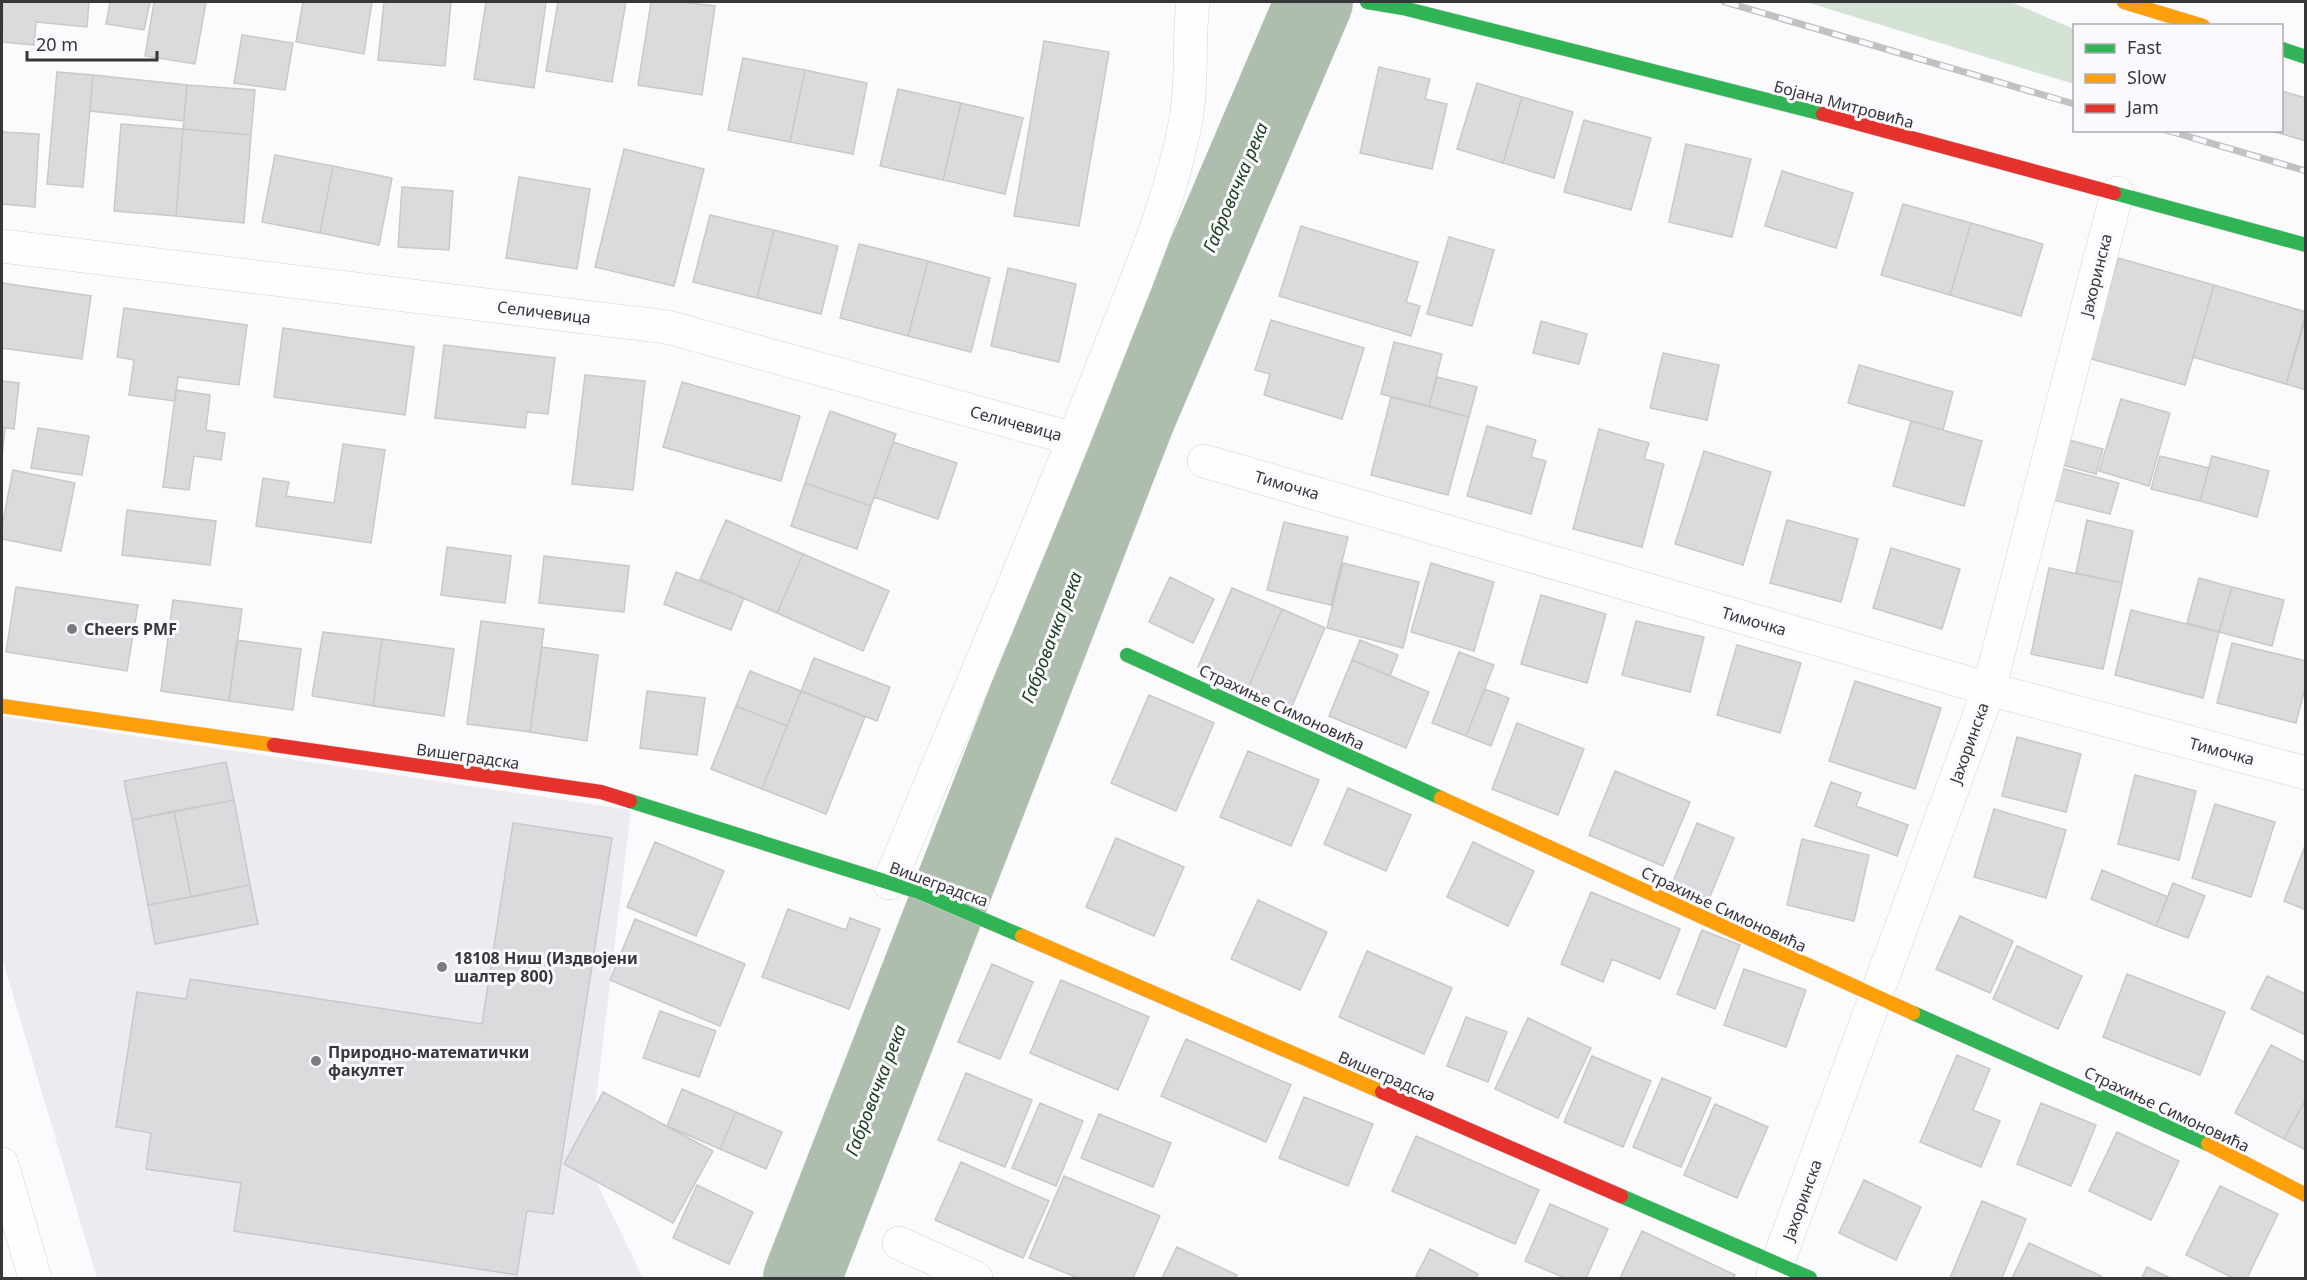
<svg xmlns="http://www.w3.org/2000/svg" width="2307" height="1280" viewBox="0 0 2307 1280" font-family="'Noto Sans',sans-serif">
	<rect width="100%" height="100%" fill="#fbfafc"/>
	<path fill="#eeeaf1" d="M 2,716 L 631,810 L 588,1165 L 643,1278 L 97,1278 L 2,958 Z"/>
	<path fill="#d5e2d6" d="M 1806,2 L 2011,2 L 2074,29 L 2074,84 Z"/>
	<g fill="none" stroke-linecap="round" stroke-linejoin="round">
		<path stroke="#aebeae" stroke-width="78" d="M 802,1278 L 1135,421 L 1314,2"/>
	</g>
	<path fill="#dbdadc" stroke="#c9c8ca" stroke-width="1.5" d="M 3,2 L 89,2 L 87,27 L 36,22 L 34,45 L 2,42 Z
		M 110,2 L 150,2 L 144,30 L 106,24 Z
		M 154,2 L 206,2 L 195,64 L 145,56 Z
		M 303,2 L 372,2 L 364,54 L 296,42 Z
		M 384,2 L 451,2 L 445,66 L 378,60 Z
		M 486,2 L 546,2 L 534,88 L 474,79 Z
		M 558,2 L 626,2 L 612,82 L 546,71 Z
		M 651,2 L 682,2 L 715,6 L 702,95 L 638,85 Z
		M 242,35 L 293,43 L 285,90 L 234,83 Z
		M 1044,41 L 1109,52 L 1079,226 L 1014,216 Z
		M 743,58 L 805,70 L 790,142 L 728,130 Z
		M 1379,67 L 1430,79 L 1425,99 L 1447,104 L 1432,169 L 1360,153 Z
		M 805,70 L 867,83 L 853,154 L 790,142 Z
		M 57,72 L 93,75 L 83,187 L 47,184 Z
		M 93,75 L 187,85 L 184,121 L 90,111 Z
		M 1477,83 L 1522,97 L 1503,163 L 1457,149 Z
		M 187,85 L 255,90 L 251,135 L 183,129 Z
		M 898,89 L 961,103 L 943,180 L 880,166 Z
		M 2282,91 L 2306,98 L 2306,141 L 2268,130 L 2282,130 Z
		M 1522,97 L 1573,112 L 1554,178 L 1503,163 Z
		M 961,103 L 1023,118 L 1005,194 L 943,180 Z
		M 1584,120 L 1651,138 L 1631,210 L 1564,192 Z
		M 121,124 L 183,129 L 176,216 L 114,211 Z
		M 183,129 L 251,135 L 244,223 L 176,216 Z
		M 2,132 L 39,134 L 35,207 L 2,204 Z
		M 1686,144 L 1751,159 L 1732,237 L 1669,222 Z
		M 624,149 L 704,169 L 674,286 L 595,267 Z
		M 275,155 L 333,166 L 320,233 L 262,222 Z
		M 333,166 L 392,178 L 379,245 L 320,233 Z
		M 1782,171 L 1853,193 L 1836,248 L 1765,226 Z
		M 519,177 L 590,189 L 577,269 L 506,258 Z
		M 402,187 L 453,191 L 449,250 L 398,247 Z
		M 1903,204 L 1971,223 L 1950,295 L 1881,275 Z
		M 710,215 L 774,230 L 757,298 L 693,282 Z
		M 1971,223 L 2043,244 L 2021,316 L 1950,295 Z
		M 1301,226 L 1418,262 L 1406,302 L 1420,306 L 1411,336 L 1279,296 Z
		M 774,230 L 838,246 L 821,314 L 757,298 Z
		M 1449,237 L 1494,250 L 1472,326 L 1427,314 Z
		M 859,244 L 928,261 L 908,336 L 840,318 Z
		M 2118,258 L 2214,285 L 2185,385 L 2088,358 Z
		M 928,261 L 990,278 L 971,352 L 908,336 Z
		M 1008,268 L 1076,284 L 1059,362 L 991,346 Z
		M 2,283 L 91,296 L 82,359 L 2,348 Z
		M 2214,285 L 2306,312 L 2286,384 L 2193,357 Z
		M 124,308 L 247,325 L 239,385 L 178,377 L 175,401 L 129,395 L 134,360 L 117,357 Z
		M 2306,318 L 2306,390 L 2286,384 Z
		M 1271,320 L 1364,348 L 1342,419 L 1264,395 L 1270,374 L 1255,370 Z
		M 1541,321 L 1587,334 L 1579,364 L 1533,353 Z
		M 283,328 L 414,347 L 405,415 L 274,397 Z
		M 1394,342 L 1442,354 L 1429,406 L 1381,394 Z
		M 444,345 L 555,358 L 548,414 L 527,412 L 525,428 L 435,418 Z
		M 1663,353 L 1719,365 L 1707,420 L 1650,408 Z
		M 1859,365 L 1953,392 L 1943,430 L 1848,403 Z
		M 585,375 L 645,381 L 633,490 L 572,484 Z
		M 1437,377 L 1477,387 L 1469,417 L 1429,406 Z
		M 2,381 L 19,383 L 14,429 L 2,427 Z
		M 682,382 L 800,416 L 781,481 L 663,447 Z
		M 176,390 L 210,395 L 206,430 L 225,433 L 221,460 L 194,456 L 189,490 L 163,487 Z
		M 1391,397 L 1469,417 L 1448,495 L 1371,475 Z
		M 2121,399 L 2170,413 L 2149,486 L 2099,471 Z
		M 830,411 L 896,434 L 871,506 L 805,483 Z
		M 1911,421 L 1982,441 L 1964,506 L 1893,486 Z
		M 1487,426 L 1536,440 L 1531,457 L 1546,461 L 1531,514 L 1467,496 Z
		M 2,427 L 5,428 L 2,457 Z
		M 38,428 L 89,436 L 82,475 L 31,468 Z
		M 1599,429 L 1649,443 L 1644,459 L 1664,464 L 1642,547 L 1573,529 Z
		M 2058,437 L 2103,449 L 2096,474 L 2051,462 Z
		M 893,442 L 957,463 L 938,519 L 874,497 Z
		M 343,444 L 385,450 L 371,543 L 256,526 L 263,478 L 289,482 L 286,496 L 334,503 Z
		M 1704,451 L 1771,472 L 1743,565 L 1675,544 Z
		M 2160,456 L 2209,468 L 2200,501 L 2151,489 Z
		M 2212,456 L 2269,471 L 2257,517 L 2200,501 Z
		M 2057,467 L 2119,483 L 2110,514 L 2049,499 Z
		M 13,470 L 75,483 L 61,551 L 2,539 L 2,526 Z
		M 805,483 L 871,506 L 857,549 L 791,526 Z
		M 127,510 L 216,521 L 210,565 L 122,555 Z
		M 726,520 L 803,554 L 777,613 L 700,579 Z
		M 1787,520 L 1858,539 L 1841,602 L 1770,583 Z
		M 2087,520 L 2133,531 L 2122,583 L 2076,573 Z
		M 1284,522 L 1348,537 L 1331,605 L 1267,590 Z
		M 447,547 L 511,556 L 505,603 L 441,595 Z
		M 1891,548 L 1960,569 L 1942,629 L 1873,608 Z
		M 803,554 L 889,591 L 863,651 L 777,613 Z
		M 544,556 L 629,566 L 624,612 L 539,603 Z
		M 1343,563 L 1419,582 L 1403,648 L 1327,628 Z
		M 1431,563 L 1494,582 L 1474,651 L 1411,632 Z
		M 2049,568 L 2122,583 L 2103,669 L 2031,654 Z
		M 676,572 L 744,598 L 731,630 L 664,604 Z
		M 1170,577 L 1214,599 L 1193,643 L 1149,622 Z
		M 2199,578 L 2232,587 L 2219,632 L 2187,623 Z
		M 16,587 L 138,605 L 127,671 L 6,652 Z
		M 2232,587 L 2284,600 L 2272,646 L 2219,632 Z
		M 1232,588 L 1282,609 L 1248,688 L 1198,667 Z
		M 1541,595 L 1606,614 L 1587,683 L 1521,664 Z
		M 173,600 L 242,609 L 229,701 L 161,691 Z
		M 1282,609 L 1325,628 L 1292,706 L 1248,688 Z
		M 2131,610 L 2219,632 L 2203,698 L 2115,675 Z
		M 481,621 L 544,629 L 530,732 L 467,724 Z
		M 1636,621 L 1704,637 L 1690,692 L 1622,675 Z
		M 323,632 L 382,639 L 373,706 L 312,696 Z
		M 382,639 L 454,649 L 444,716 L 373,706 Z
		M 237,640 L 301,649 L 293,710 L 229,701 Z
		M 1360,640 L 1398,655 L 1390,676 L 1352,660 Z
		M 2232,643 L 2306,661 L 2306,684 L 2296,723 L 2217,703 Z
		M 1737,645 L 1801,663 L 1780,733 L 1717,715 Z
		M 542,647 L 598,655 L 587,741 L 530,732 Z
		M 1459,652 L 1494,665 L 1466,736 L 1432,723 Z
		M 814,658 L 890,687 L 877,721 L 801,691 Z
		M 1352,660 L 1429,692 L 1406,748 L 1329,716 Z
		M 750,671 L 801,691 L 787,726 L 736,706 Z
		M 1855,681 L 1941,708 L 1915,789 L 1829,761 Z
		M 1485,689 L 1509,698 L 1491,746 L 1466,736 Z
		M 647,691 L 705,698 L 697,755 L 640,748 Z
		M 801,691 L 865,717 L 826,814 L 762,789 Z
		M 1149,695 L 1214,723 L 1176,811 L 1111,783 Z
		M 736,706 L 787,726 L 762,789 L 711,769 Z
		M 1517,723 L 1584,749 L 1558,815 L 1492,789 Z
		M 2017,737 L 2081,754 L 2066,812 L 2002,796 Z
		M 1248,751 L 1319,780 L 1291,846 L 1220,817 Z
		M 226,762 L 234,800 L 132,820 L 124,781 Z
		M 1615,771 L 1690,802 L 1663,866 L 1589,835 Z
		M 2135,775 L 2196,791 L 2179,860 L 2118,844 Z
		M 1831,782 L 1861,793 L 1856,806 L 1908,825 L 1897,856 L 1815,826 Z
		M 1348,788 L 1411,815 L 1386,871 L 1324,844 Z
		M 234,800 L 250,885 L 191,897 L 174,811 Z
		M 2215,804 L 2275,822 L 2251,897 L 2192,878 Z
		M 1994,809 L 2066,830 L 2046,898 L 1974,877 Z
		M 174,811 L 191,897 L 148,905 L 132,820 Z
		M 513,823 L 612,838 L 553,1214 L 527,1211 L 517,1275 L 234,1231 L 241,1183 L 146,1169 L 151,1133 L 116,1127 L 137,992 L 186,999 L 190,979 L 482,1024 Z
		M 1697,823 L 1734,838 L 1709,899 L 1672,884 Z
		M 1116,838 L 1184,867 L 1154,936 L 1086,907 Z
		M 1802,839 L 1869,855 L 1854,921 L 1787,905 Z
		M 655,842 L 724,871 L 696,936 L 627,907 Z
		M 1473,842 L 1534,871 L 1508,926 L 1447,897 Z
		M 2306,843 L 2306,910 L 2284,901 Z
		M 2102,870 L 2168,897 L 2156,926 L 2091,899 Z
		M 2173,883 L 2205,896 L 2188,938 L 2156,926 Z
		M 250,885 L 258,924 L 155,944 L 148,905 Z
		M 1591,892 L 1680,929 L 1660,979 L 1612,959 L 1603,982 L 1561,964 Z
		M 1258,900 L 1327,932 L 1300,990 L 1231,959 Z
		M 788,909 L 846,930 L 850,918 L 880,929 L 849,1009 L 762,977 Z
		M 1960,916 L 2013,941 L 1990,993 L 1936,969 Z
		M 635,919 L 745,964 L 720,1026 L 610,980 Z
		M 1702,930 L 1740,945 L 1715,1009 L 1677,994 Z
		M 2017,946 L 2082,976 L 2058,1029 L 1993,999 Z
		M 1367,951 L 1452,988 L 1424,1054 L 1339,1017 Z
		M 992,964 L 1033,982 L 1000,1059 L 958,1042 Z
		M 1744,969 L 1806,990 L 1786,1047 L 1724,1025 Z
		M 2127,974 L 2225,1012 L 2200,1075 L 2103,1037 Z
		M 2267,976 L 2306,994 L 2306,1035 L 2251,1009 Z
		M 1061,980 L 1149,1017 L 1118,1090 L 1030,1053 Z
		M 660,1011 L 716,1031 L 699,1077 L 643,1058 Z
		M 1466,1017 L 1507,1032 L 1488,1082 L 1447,1066 Z
		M 1528,1018 L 1591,1048 L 1558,1118 L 1495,1089 Z
		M 1186,1039 L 1291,1085 L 1266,1142 L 1161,1096 Z
		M 2271,1045 L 2306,1063 L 2306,1099 L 2284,1139 L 2235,1113 Z
		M 1957,1055 L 1990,1069 L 1973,1110 L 2000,1121 L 1981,1167 L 1920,1142 Z
		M 1592,1056 L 1651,1081 L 1623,1147 L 1564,1122 Z
		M 966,1073 L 1032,1100 L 1005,1167 L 938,1140 Z
		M 1662,1078 L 1711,1098 L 1681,1167 L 1633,1147 Z
		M 682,1089 L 736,1112 L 720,1149 L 667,1126 Z
		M 603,1092 L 713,1151 L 673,1223 L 564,1164 Z
		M 1304,1097 L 1373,1124 L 1348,1186 L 1279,1158 Z
		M 2306,1099 L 2306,1150 L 2284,1139 Z
		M 1040,1103 L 1083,1121 L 1056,1186 L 1012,1168 Z
		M 2041,1103 L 2096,1125 L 2071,1186 L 2017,1164 Z
		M 1715,1104 L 1768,1127 L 1737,1198 L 1684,1175 Z
		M 736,1112 L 782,1132 L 766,1169 L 720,1149 Z
		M 1099,1114 L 1171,1143 L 1153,1187 L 1081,1158 Z
		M 2117,1132 L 2179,1161 L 2151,1220 L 2089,1191 Z
		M 1416,1136 L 1539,1190 L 1515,1244 L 1392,1191 Z
		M 961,1162 L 1049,1201 L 1023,1258 L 935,1220 Z
		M 1064,1176 L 1160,1216 L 1133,1278 L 1078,1278 L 1029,1258 Z
		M 1864,1180 L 1921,1207 L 1896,1260 L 1839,1233 Z
		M 697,1185 L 753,1212 L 729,1264 L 673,1238 Z
		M 2220,1186 L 2278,1214 L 2247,1278 L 2233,1278 L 2186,1255 Z
		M 1982,1201 L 2026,1219 L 2002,1278 L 1950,1278 Z
		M 1550,1204 L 1608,1229 L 1586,1278 L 1565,1278 L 1525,1261 Z
		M 1642,1231 L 1735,1275 L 1733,1278 L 1620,1278 Z
		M 2029,1243 L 2101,1276 L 2100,1278 L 2012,1278 Z
		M 1177,1247 L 1237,1275 L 1235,1278 L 1162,1278 Z
		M 1430,1249 L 1478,1274 L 1476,1278 L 1421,1278 L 1416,1276 Z
		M 2147,1267 L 2170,1278 L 2142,1278 Z"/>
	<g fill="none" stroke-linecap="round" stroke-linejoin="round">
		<defs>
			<path id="street" d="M 2,246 L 667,327 L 1074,439
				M 1204,461 L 1989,689 L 2306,773
				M 889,883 C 960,713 1033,544 1100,373 C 1132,290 1170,207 1186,119 C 1193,80 1188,41 1193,2
				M 2,1164 L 35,1278
				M 899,1243 L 976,1278
				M 1772,1278 L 1989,689 L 2117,193"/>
			<path id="fast" d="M 1367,2 L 1403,8 L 1823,114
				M 2282,49 L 2306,57
				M 2114,193 L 2306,245
				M 1127,655 L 1441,798
				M 630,801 L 919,892 L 1022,936
				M 1913,1013 L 2208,1144
				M 1621,1196 L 1810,1278"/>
			<path id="slow" d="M 2124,2 L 2203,26
				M 2,706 L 274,745
				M 1441,798 L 1913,1013
				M 1022,936 L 1382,1092
				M 2208,1144 L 2306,1195"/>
			<path id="jam" d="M 1823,114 L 2114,193
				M 274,745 L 601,792 L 630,801
				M 1382,1092 L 1621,1196"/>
		</defs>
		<use href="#street" stroke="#d5d4d6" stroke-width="34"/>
		<use href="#fast" stroke="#d5d4d6" stroke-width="15"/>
		<use href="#slow" stroke="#d5d4d6" stroke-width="15"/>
		<use href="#jam" stroke="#d5d4d6" stroke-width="15"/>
		<use href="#street" stroke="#fefeff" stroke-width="33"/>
		<use href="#fast" stroke="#30b455" stroke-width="14"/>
		<use href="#slow" stroke="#ff9f0a" stroke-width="14"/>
		<use href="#jam" stroke="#e5322d" stroke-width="14"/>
		<defs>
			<path id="rail" d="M 1725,2 L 2074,104
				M 2166,130 L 2306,171"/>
		</defs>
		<use href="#rail" stroke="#c2c1c2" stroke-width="7"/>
		<use href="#rail" stroke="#fbf9fd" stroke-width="4.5" stroke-dasharray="14" stroke-linecap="butt"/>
	</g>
	<g fill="#7c7b7d" stroke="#fbf9fd" stroke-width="2">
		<circle cx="72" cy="629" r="6"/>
		<circle cx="442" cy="967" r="6"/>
		<circle cx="316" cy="1061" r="6"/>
	</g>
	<g text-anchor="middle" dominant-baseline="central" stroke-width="6" stroke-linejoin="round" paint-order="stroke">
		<g font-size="16" fill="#373638" stroke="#fbf9fd">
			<text transform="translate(1844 104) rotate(15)">Бојана Митровића</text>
			<text transform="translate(2096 275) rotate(-76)">Јахоринска</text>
			<text transform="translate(544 312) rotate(7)">Селичевица</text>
			<text transform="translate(1016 423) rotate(15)">Селичевица</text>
			<text transform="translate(1287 485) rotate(16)">Тимочка</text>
			<text transform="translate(1754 621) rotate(16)">Тимочка</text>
			<text transform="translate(1282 707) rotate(25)">Страхиње Симоновића</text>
			<text transform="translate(1969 743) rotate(-70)">Јахоринска</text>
			<text transform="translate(2222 751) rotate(15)">Тимочка</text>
			<text transform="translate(468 756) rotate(8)">Вишеградска</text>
			<text transform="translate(939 884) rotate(20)">Вишеградска</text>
			<text transform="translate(1724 909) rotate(25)">Страхиње Симоновића</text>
			<text transform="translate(1387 1076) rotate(23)">Вишеградска</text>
			<text transform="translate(2167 1109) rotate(25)">Страхиње Симоновића</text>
			<text transform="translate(1802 1200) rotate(-70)">Јахоринска</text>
		</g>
		<g font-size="16" font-weight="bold" fill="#373638" stroke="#fbf9fd" text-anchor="start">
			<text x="84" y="629">Cheers PMF</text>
			<text x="454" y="958">18108 Ниш (Издвојени<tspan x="454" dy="18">шалтер 800)</tspan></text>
			<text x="328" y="1052">Природно-математички<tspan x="328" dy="18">факултет</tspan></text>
		</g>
		<g font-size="18" font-style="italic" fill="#173d1b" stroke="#fbf9fd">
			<text transform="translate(1235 187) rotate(-67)">Габровачка река</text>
			<text transform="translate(1051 637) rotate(-69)">Габровачка река</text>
			<text transform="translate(875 1090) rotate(-69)">Габровачка река</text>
		</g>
	</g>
	<rect width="2307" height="1280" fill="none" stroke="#373638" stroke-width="6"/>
	<rect x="2073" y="24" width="210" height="108" fill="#fbf9fd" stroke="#adabae" stroke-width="1.5"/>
	<rect x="2085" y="44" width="30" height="9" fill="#30b455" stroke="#adabae" stroke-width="1.5"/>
	<text x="2127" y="54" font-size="18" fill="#373638">Fast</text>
	<rect x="2085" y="74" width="30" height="9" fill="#ff9f0a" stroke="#adabae" stroke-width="1.5"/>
	<text x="2127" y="84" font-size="18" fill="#373638">Slow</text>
	<rect x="2085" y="104" width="30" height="9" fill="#e5322d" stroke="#adabae" stroke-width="1.5"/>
	<text x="2127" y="114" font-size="18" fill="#373638">Jam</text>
	<path d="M27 51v9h130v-9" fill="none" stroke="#373638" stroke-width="3"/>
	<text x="36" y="51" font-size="18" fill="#373638" stroke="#fbf9fd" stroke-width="4.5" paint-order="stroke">20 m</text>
</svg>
